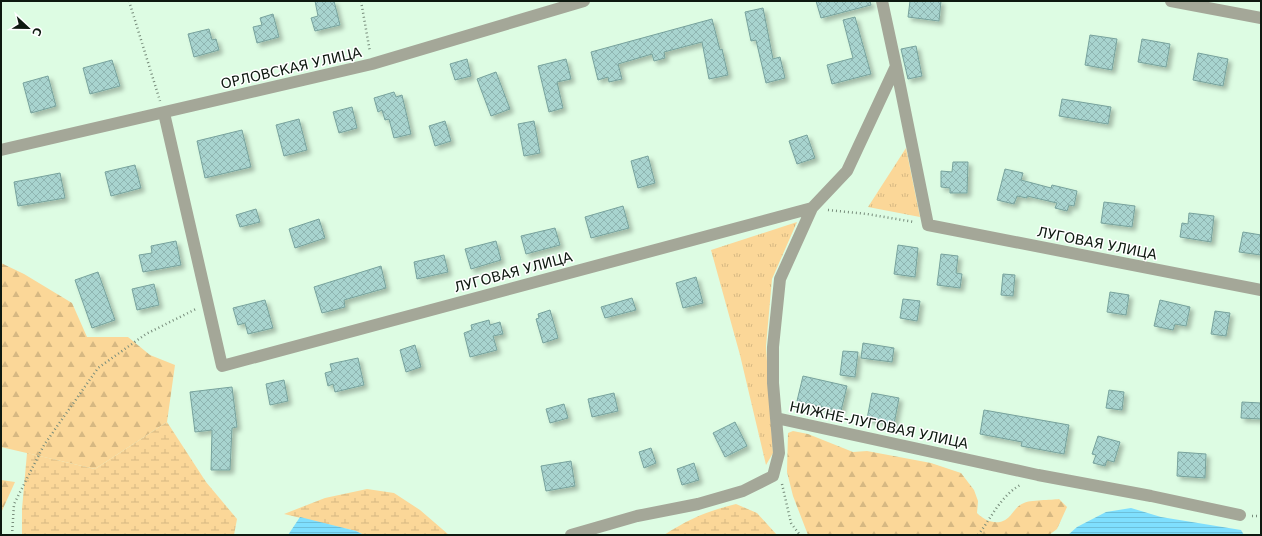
<svg xmlns="http://www.w3.org/2000/svg" width="1262" height="536" viewBox="0 0 1262 536" font-family="'DejaVu Sans',sans-serif">
	<defs>
		<pattern id="grass-tufts" width="24" height="20" patternUnits="userSpaceOnUse"><rect width="24" height="20" fill="#fbd798"/><path d="M3 7l-1-3M5 7V3M7 7l1-3M15 17l-1-3M17 17v-4M19 17l1-3" fill="none" stroke="#d6b882"/></pattern>
		<pattern id="forest-firs" width="22" height="20" patternUnits="userSpaceOnUse"><rect width="22" height="20" fill="#fbd798"/><path d="M5 1l3.5 6h-7zM16 11l3.5 6h-7z" fill="#d6b882"/></pattern>
		<pattern id="wetland-marsh" width="20" height="14" patternUnits="userSpaceOnUse"><rect width="20" height="14" fill="#fbd798"/><path d="M1 5h8M5 5V1M11 12h8M15 12V8" fill="none" stroke="#d6b882"/></pattern>
		<pattern id="water-rules" width="6" height="5" patternUnits="userSpaceOnUse"><rect width="6" height="5" fill="#7fdffe"/><path d="M0 2.5h6" fill="none" stroke="#6dbfd9"/></pattern>
		<pattern id="building-cross-hatch" width="8" height="8" patternUnits="userSpaceOnUse"><rect width="8" height="8" fill="#a8d4cf"/><path d="M0 0l8 8M0 8l8-8" fill="none" stroke="#8fb5b1"/></pattern>
		<filter id="shadow"><feDropShadow dx="3.5" dy="3.5" stdDeviation="2" flood-color="#0004"/></filter>
	</defs>
	<rect width="100%" height="100%" fill="#ddfce3"/>
	<path fill="url(#grass-tufts)" d="M 906,148 L 920,217 L 868,207 Z
		M 797,222 L 772,279 L 766,346 L 773,453 L 766,465 L 740,355 L 711,250 Z"/>
	<path fill="url(#forest-firs)" d="M 1,263 L 24,274 L 72,303 L 87,337 L 128,337 L 150,355 L 175,365 L 167,422 L 95,469 L 1,447 Z
		M 793,431 L 808,434 L 853,452 L 867,451 L 931,463 L 961,473 L 974,490 L 978,501 L 977,513 C 986,522 1000,527 1010,516 C 1014,511 1018,505 1024,503 C 1029,500 1052,500 1059,499 L 1067,507 L 1057,529 L 1049,535 L 808,535 L 793,496 L 787,472 L 788,433 Z
		M 1,480 L 15,482 L 1,513 Z"/>
	<path fill="url(#wetland-marsh)" d="M 167,422 L 206,482 L 237,519 L 234,535 L 22,535 L 22,509 L 27,453 L 95,469 Z
		M 367,489 L 394,493 L 420,510 L 449,535 L 364,535 L 356,531 L 284,514 L 325,498 Z
		M 736,504 L 757,513 L 777,535 L 664,535 C 689,519 707,511 736,504 Z"/>
	<path fill="url(#water-rules)" d="M 1131,508 L 1161,517 L 1241,530 L 1244,535 L 1068,535 L 1077,527 L 1106,512 Z
		M 300,517 L 356,531 L 364,535 L 288,535 Z"/>
	<path fill="url(#building-cross-hatch)" stroke="#77a29c" filter="url(#shadow)" d="M 315,1 L 334,1 L 340,25 L 315,31 L 311,18 L 318,16 Z
		M 816,1 L 870,1 L 871,5 L 821,18 Z
		M 910,1 L 941,1 L 939,21 L 908,17 Z
		M 763,8 L 773,59 L 780,57 L 785,78 L 766,83 L 756,40 L 751,41 L 745,12 Z
		M 273,14 L 279,37 L 257,43 L 253,27 L 262,25 L 260,18 Z
		M 855,17 L 871,74 L 832,84 L 827,65 L 853,58 L 843,20 Z
		M 712,19 L 720,50 L 722,49 L 728,75 L 709,79 L 702,42 L 664,52 L 665,58 L 654,61 L 652,54 L 618,64 L 622,79 L 609,82 L 608,77 L 598,80 L 591,52 Z
		M 209,29 L 212,40 L 216,39 L 219,50 L 194,57 L 188,34 Z
		M 1090,35 L 1117,39 L 1112,70 L 1085,65 Z
		M 1142,39 L 1170,44 L 1166,67 L 1138,62 Z
		M 916,46 L 922,76 L 908,79 L 901,49 Z
		M 1198,53 L 1228,59 L 1223,86 L 1193,80 Z
		M 467,59 L 471,76 L 455,80 L 450,64 Z
		M 566,59 L 571,79 L 557,82 L 563,108 L 549,112 L 538,66 Z
		M 112,60 L 120,86 L 90,94 L 83,68 Z
		M 496,72 L 510,109 L 491,116 L 477,79 Z
		M 48,76 L 56,106 L 31,113 L 23,83 Z
		M 394,92 L 396,97 L 402,95 L 411,134 L 394,138 L 389,119 L 385,120 L 382,110 L 378,112 L 374,98 Z
		M 1062,99 L 1111,107 L 1108,124 L 1059,116 Z
		M 352,107 L 357,128 L 339,133 L 333,112 Z
		M 299,119 L 307,150 L 284,156 L 276,125 Z
		M 445,121 L 451,141 L 435,146 L 429,126 Z
		M 534,121 L 540,153 L 524,156 L 518,124 Z
		M 242,130 L 251,167 L 205,178 L 197,141 Z
		M 807,135 L 815,158 L 797,164 L 789,141 Z
		M 648,156 L 655,183 L 638,188 L 631,161 Z
		M 953,162 L 968,162 L 967,193 L 950,193 L 950,188 L 941,187 L 941,171 L 952,172 Z
		M 135,165 L 141,188 L 111,196 L 105,172 Z
		M 1005,169 L 1023,173 L 1021,180 L 1051,188 L 1052,185 L 1077,191 L 1074,206 L 1069,205 L 1067,211 L 1055,208 L 1057,203 L 1027,196 L 1027,198 L 1017,196 L 1014,204 L 997,200 Z
		M 60,173 L 65,198 L 18,206 L 14,182 Z
		M 1104,202 L 1135,206 L 1132,227 L 1101,223 Z
		M 623,206 L 629,228 L 591,238 L 585,217 Z
		M 256,209 L 260,222 L 240,227 L 236,215 Z
		M 1189,213 L 1214,216 L 1211,242 L 1180,237 L 1182,223 L 1188,224 Z
		M 319,219 L 325,238 L 295,248 L 289,229 Z
		M 555,228 L 560,245 L 526,254 L 521,236 Z
		M 1243,232 L 1261,235 L 1261,255 L 1239,252 Z
		M 176,241 L 181,265 L 143,272 L 139,255 L 152,253 L 151,246 Z
		M 496,241 L 501,260 L 471,269 L 465,249 Z
		M 898,245 L 918,248 L 915,277 L 894,274 Z
		M 941,254 L 958,256 L 956,273 L 962,274 L 960,288 L 937,285 Z
		M 444,255 L 448,272 L 417,279 L 414,262 Z
		M 381,266 L 386,288 L 344,300 L 345,307 L 322,313 L 314,287 Z
		M 98,272 L 115,320 L 92,328 L 75,280 Z
		M 1003,274 L 1015,275 L 1013,296 L 1001,295 Z
		M 696,277 L 703,303 L 683,308 L 676,283 Z
		M 154,284 L 159,305 L 137,310 L 132,289 Z
		M 1110,292 L 1129,295 L 1126,315 L 1107,312 Z
		M 632,298 L 636,310 L 605,318 L 601,307 Z
		M 903,299 L 920,301 L 917,321 L 900,318 Z
		M 265,300 L 273,328 L 248,334 L 245,323 L 238,325 L 233,308 Z
		M 1160,300 L 1190,307 L 1186,326 L 1175,324 L 1173,330 L 1154,326 Z
		M 550,310 L 558,338 L 543,343 L 536,319 L 539,318 L 538,314 Z
		M 1215,311 L 1230,313 L 1226,336 L 1211,334 Z
		M 489,320 L 490,325 L 500,322 L 503,334 L 493,336 L 497,350 L 470,357 L 464,333 L 472,330 L 471,325 Z
		M 863,343 L 894,348 L 892,362 L 861,358 Z
		M 415,345 L 421,367 L 406,372 L 400,350 Z
		M 843,351 L 858,352 L 855,377 L 840,375 Z
		M 358,358 L 364,385 L 335,392 L 333,384 L 328,386 L 325,373 L 332,371 L 330,364 Z
		M 803,376 L 847,386 L 841,411 L 797,401 Z
		M 284,380 L 288,401 L 270,405 L 266,384 Z
		M 232,387 L 237,427 L 232,428 L 230,470 L 211,470 L 212,430 L 195,432 L 190,392 Z
		M 1109,390 L 1124,392 L 1122,410 L 1106,408 Z
		M 614,393 L 618,411 L 592,417 L 588,399 Z
		M 872,393 L 899,398 L 894,424 L 867,419 Z
		M 1242,402 L 1261,403 L 1261,419 L 1241,418 Z
		M 564,404 L 568,418 L 550,423 L 546,409 Z
		M 984,410 L 1069,425 L 1064,454 L 1021,446 L 1022,442 L 980,434 Z
		M 735,422 L 747,446 L 725,457 L 713,433 Z
		M 1098,436 L 1120,442 L 1114,462 L 1107,460 L 1105,466 L 1093,463 L 1096,455 L 1092,454 Z
		M 651,448 L 656,463 L 644,468 L 639,452 Z
		M 1178,452 L 1206,454 L 1205,478 L 1177,476 Z
		M 571,461 L 575,486 L 546,491 L 541,466 Z
		M 694,463 L 699,480 L 682,485 L 677,469 Z"/>
	<g fill="none" stroke-linecap="round" stroke-linejoin="round">
		<path stroke="#778c7b" stroke-width="2.5" stroke-dasharray="1 3" stroke-linecap="butt" d="M 129,1 L 160,101
			M 361,1 L 370,52
			M 828,210 L 867,214 L 914,222
			M 782,484 L 791,523 L 800,535
			M 1252,516 L 1261,516
			M 12,535 L 14,504 L 44,445 L 98,368 L 146,334 L 196,309
			M 978,535 C 992,517 1000,497 1020,485"/>
		<path stroke="#a4a798" stroke-width="12" d="M 1171,1 L 1261,18
			M 896,66 L 928,225 L 1261,290
			M 164,113 L 222,366 L 812,208
			M 1,150 L 372,64 L 584,1
			M 776,418 L 773,383 L 773,347 L 780,279 L 812,208 L 847,171 L 896,66 L 882,1
			M 571,535 L 637,516 L 698,504 L 743,491 L 773,476 L 779,453 L 776,418 L 1038,475 L 1151,496 L 1240,515"/>
	</g>
	<g text-anchor="middle" dominant-baseline="central" stroke-width="3" stroke-linejoin="round" paint-order="stroke">
		<g font-size="14" fill="#0e1910" stroke="#fff">
			<text transform="translate(291 68) rotate(-13)">ОРЛОВСКАЯ УЛИЦА</text>
			<text transform="translate(1097 243) rotate(11)">ЛУГОВАЯ УЛИЦА</text>
			<text transform="translate(513 272) rotate(-15)">ЛУГОВАЯ УЛИЦА</text>
			<text transform="translate(879 425) rotate(12)">НИЖНЕ-ЛУГОВАЯ УЛИЦА</text>
		</g>
	</g>
	<rect width="1262" height="536" fill="none" stroke="#0e1910" stroke-width="4"/>
	<g transform="translate(28 28) rotate(112)" stroke="#ffffff" stroke-width="3" paint-order="stroke">
	<path d="M0-3L7 15L0 10L-7 15Z" fill="#0e1910"/>
	<text y="-6" font-size="11" font-weight="bold" text-anchor="middle" fill="#0e1910">С</text>
	</g>
</svg>
